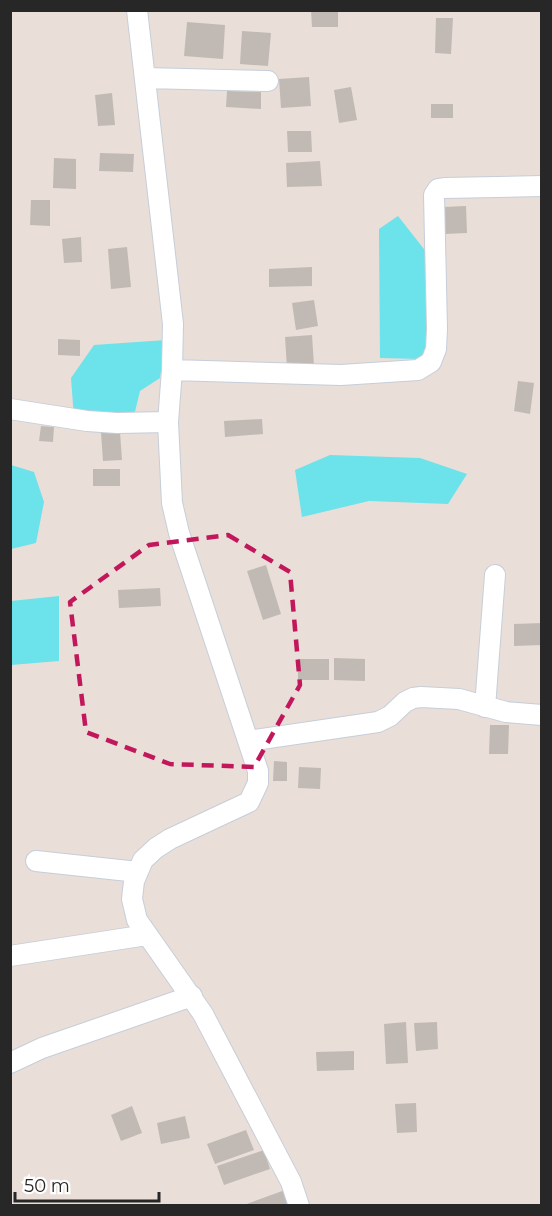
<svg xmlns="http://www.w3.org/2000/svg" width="552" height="1216" viewBox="0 0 552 1216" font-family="Montserrat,sans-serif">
	<rect width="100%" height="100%" fill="#e9ded8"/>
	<path fill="#6ce2ea" d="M 398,216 L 431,258 L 432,325 L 422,359 L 380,358 L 379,229 Z
		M 166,340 L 160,378 L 140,391 L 134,416 L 74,418 L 71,378 L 94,345 Z
		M 330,455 L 420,458 L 467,474 L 448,504 L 369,501 L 302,517 L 295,470 Z
		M 11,465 L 34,472 L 44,502 L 36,543 L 11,549 Z
		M 59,596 L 59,661 L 11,665 L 11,601 Z"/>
	<path fill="#c1bab4" d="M 311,10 L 338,10 L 338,27 L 312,27 Z
		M 436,18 L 453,18 L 451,54 L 435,53 Z
		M 187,22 L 225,25 L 223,59 L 184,56 Z
		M 242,31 L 271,33 L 268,66 L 240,64 Z
		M 309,77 L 311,106 L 281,108 L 279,79 Z
		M 351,87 L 357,120 L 339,123 L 334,90 Z
		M 227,91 L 261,92 L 261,109 L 226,107 Z
		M 112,93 L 115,125 L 98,126 L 95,95 Z
		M 431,104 L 453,104 L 453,118 L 431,118 Z
		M 287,131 L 311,131 L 312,152 L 288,152 Z
		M 100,153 L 134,154 L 133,172 L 99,171 Z
		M 54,158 L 76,159 L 76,189 L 53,188 Z
		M 320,161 L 322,186 L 287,187 L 286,163 Z
		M 31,200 L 50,200 L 50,226 L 30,225 Z
		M 466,206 L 467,233 L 444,234 L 443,207 Z
		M 81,237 L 82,262 L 64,263 L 62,239 Z
		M 127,247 L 131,287 L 111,289 L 108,249 Z
		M 312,267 L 312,286 L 269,287 L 269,269 Z
		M 314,300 L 318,326 L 296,330 L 292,303 Z
		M 312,335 L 314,366 L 287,368 L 285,337 Z
		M 58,339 L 80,340 L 80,356 L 58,355 Z
		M 518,381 L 534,383 L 530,414 L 514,411 Z
		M 262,419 L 263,434 L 225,437 L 224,421 Z
		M 41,426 L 54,427 L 53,442 L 39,441 Z
		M 120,432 L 122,460 L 103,461 L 101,433 Z
		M 93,469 L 120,469 L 120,486 L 93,486 Z
		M 266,565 L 281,614 L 263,620 L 247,571 Z
		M 160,588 L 161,606 L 119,608 L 118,590 Z
		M 542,623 L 542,645 L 514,646 L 514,624 Z
		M 334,658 L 365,659 L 365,681 L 334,680 Z
		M 298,659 L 329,659 L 329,680 L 298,680 Z
		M 490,725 L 509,725 L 508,754 L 489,754 Z
		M 274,761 L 287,762 L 287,781 L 273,781 Z
		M 299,767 L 321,768 L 320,789 L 298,788 Z
		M 406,1022 L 408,1063 L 386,1064 L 384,1024 Z
		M 437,1022 L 438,1049 L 416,1051 L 414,1023 Z
		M 354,1051 L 354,1070 L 317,1071 L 316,1052 Z
		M 416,1103 L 417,1132 L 397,1133 L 395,1104 Z
		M 132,1106 L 142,1133 L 121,1141 L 111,1115 Z
		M 185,1116 L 190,1138 L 161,1144 L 157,1123 Z
		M 246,1130 L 254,1150 L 215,1164 L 207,1144 Z
		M 264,1150 L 270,1169 L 224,1185 L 217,1166 Z
		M 285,1190 L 291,1206 L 244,1206 L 244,1205 Z"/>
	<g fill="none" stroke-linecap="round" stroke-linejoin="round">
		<defs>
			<path id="minor" d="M 137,10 L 173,324 L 172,370 L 168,422 L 172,503 L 179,533 L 258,771 L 258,783 L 249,802 L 170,839 L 156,848 L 143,860 L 134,881 L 132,899 L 137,920 L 203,1014 L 291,1182 L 299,1206
				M 145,78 L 268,81
				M 172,370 L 341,375 L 418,370 L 431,362 L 436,349 L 437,329 L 434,195 L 438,189 L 444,188 L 542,186
				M 10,409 L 87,421 L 117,423 L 168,422
				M 485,707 L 495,575
				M 248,741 L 378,722 L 390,716 L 405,702 L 413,698 L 421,697 L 459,699 L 506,712 L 542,715
				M 36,861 L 138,872
				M 10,956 L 147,935
				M 10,1063 L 42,1048 L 192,996"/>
		</defs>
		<use href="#minor" stroke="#c6ced9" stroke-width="22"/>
		<use href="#minor" stroke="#fff" stroke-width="20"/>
	</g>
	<path fill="none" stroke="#c2185b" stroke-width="4.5" stroke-dasharray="12 8" stroke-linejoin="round" d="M 228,535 L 290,572 L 300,685 L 254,767 L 170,764 L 86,732 L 70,602 L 149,545 Z"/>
	<rect width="552" height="1216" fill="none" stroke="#272727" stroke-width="24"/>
	<path d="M15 1192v9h144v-9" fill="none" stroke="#272727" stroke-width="3"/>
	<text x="24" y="1192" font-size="18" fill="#272727" stroke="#ffffff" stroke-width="4.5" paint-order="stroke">50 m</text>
</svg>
